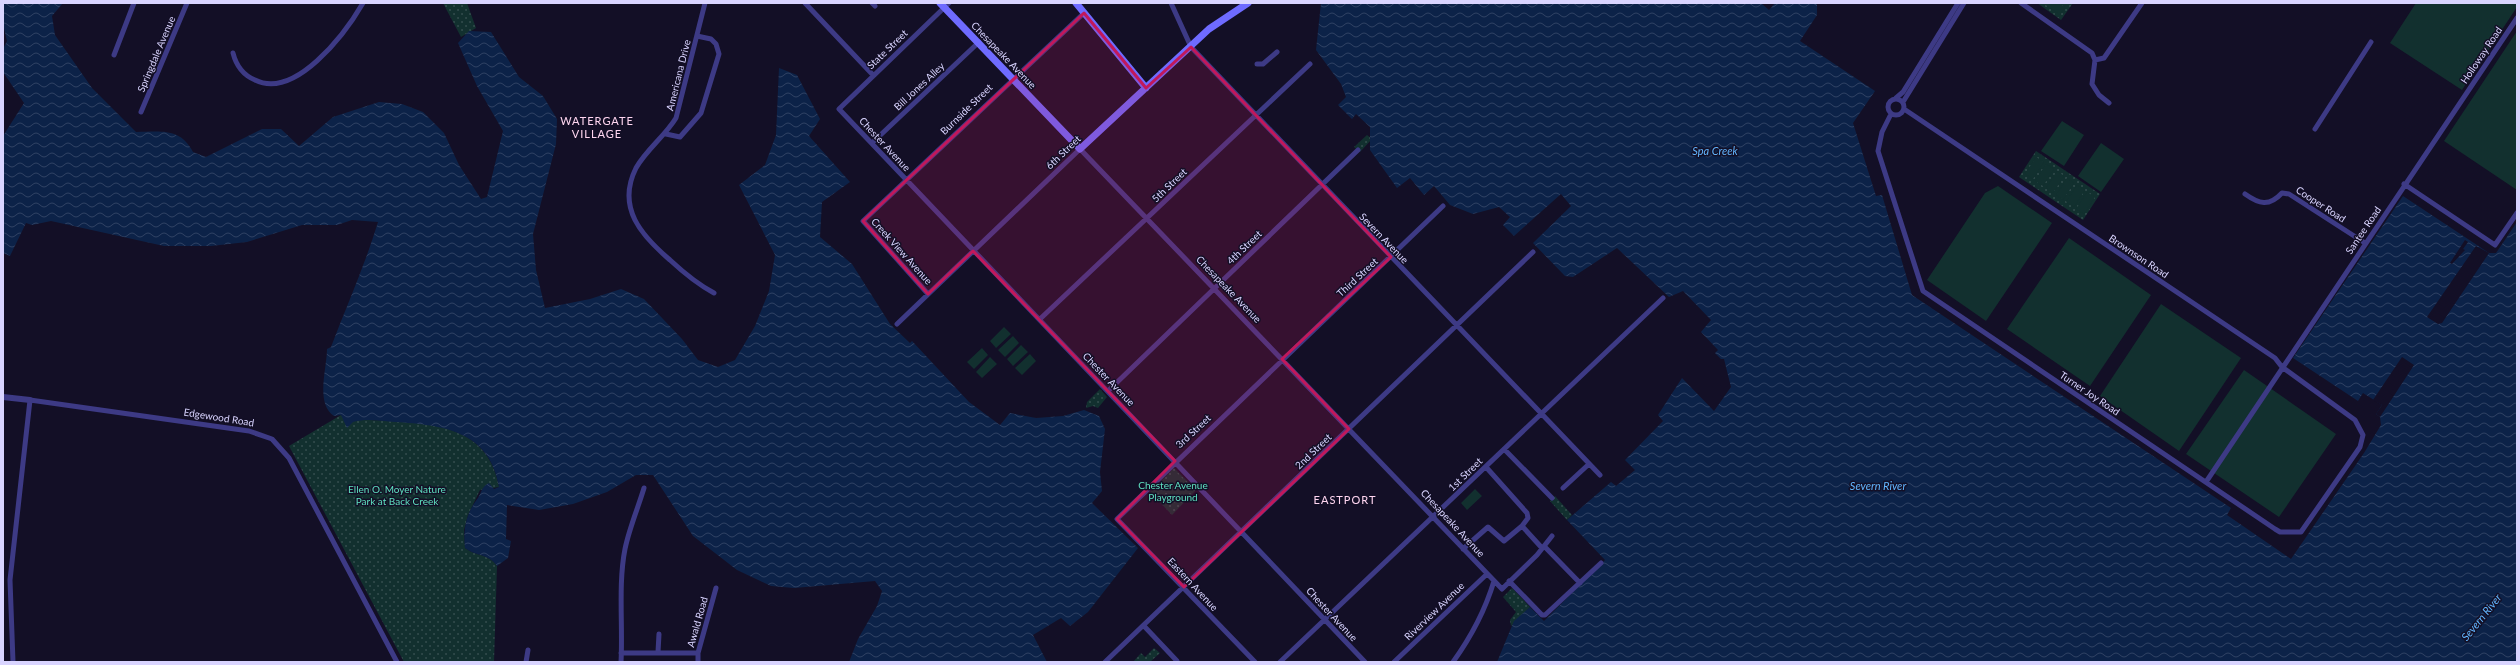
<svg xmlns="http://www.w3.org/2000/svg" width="2520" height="665" viewBox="0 0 2520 665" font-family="Lato,sans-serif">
	<defs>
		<pattern id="grass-dots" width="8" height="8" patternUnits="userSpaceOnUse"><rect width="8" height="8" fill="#12302f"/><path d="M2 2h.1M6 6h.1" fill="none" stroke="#344d4e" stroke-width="1.8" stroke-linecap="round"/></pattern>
		<pattern id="water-waves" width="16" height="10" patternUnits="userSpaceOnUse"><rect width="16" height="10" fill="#0c2248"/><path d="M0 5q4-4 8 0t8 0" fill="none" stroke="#2f4163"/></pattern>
	</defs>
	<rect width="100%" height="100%" fill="#130f26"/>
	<path fill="url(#grass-dots)" d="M 443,3 L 467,3 L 476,28 L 461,37 Z
		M 2037,3 L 2073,3 L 2061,20 Z
		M 1367,135 L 1372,139 L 1360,152 L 1354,147 Z
		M 2036,151 L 2100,194 L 2083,220 L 2019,177 Z
		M 1100,389 L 1107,397 L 1098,408 L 1093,406 L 1086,408 L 1087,402 Z
		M 341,415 C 354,423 355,419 369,420 C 422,422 488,421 499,487 L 480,490 L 468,515 L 464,530 L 465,548 C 477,557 488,553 497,566 L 494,662 L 404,662 L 289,446 Z
		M 1174,468 L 1196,490 L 1172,515 L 1150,492 Z
		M 1555,496 L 1572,515 L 1567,520 L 1550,501 Z
		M 1512,588 L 1530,607 L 1511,626 L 1510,620 L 1516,612 L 1503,597 Z
		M 1154,648 L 1160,653 L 1150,662 L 1133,662 L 1141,653 L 1145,657 Z"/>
	<path fill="#12302f" d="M 2043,3 L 2059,3 L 2065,7 L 2060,15 Z
		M 2416,3 L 2517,3 L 2517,7 L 2462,90 L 2390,43 Z
		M 2517,31 L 2517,190 L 2444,141 Z
		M 2062,121 L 2084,135 L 2064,166 L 2041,151 Z
		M 2101,143 L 2124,159 L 2101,192 L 2078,176 Z
		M 2036,157 L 2044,162 L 2033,179 L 2025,174 Z
		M 2046,164 L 2054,169 L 2043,186 L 2035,181 Z
		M 2057,171 L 2064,176 L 2053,193 L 2046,188 Z
		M 2067,178 L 2074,183 L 2063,200 L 2056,195 Z
		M 2077,185 L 2085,190 L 2074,207 L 2066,202 Z
		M 1998,186 L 2052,223 L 1986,321 L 1927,280 L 1985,193 Z
		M 2087,192 L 2095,197 L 2084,214 L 2076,209 Z
		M 2069,238 L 2151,295 L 2090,386 L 2007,329 Z
		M 2161,304 L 2241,358 L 2179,451 L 2100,396 Z
		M 1004,327 L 1011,334 L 996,348 L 990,341 Z
		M 1013,336 L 1019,343 L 1005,357 L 998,350 Z
		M 1021,345 L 1028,352 L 1013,366 L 1007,359 Z
		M 982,348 L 988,355 L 974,369 L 967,362 Z
		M 1030,354 L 1036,361 L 1022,375 L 1015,368 Z
		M 990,357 L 997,364 L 982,378 L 976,372 Z
		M 2244,370 L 2336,434 L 2279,517 L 2186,454 Z
		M 1175,471 L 1192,488 L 1179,501 L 1162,484 Z
		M 1475,489 L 1482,496 L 1467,510 L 1461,503 Z"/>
	<path fill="url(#water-waves)" d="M 3,3 L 63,3 L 52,16 L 55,35 L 92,88 L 136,132 C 160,132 180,127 193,152 L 206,157 L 262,129 L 281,129 L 299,146 L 333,117 L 379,102 L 402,104 L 423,112 L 444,133 L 459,165 L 481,199 L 487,197 L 503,131 L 477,86 L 458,43 L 469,31 L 491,32 L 519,77 L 543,96 L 557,119 L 556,144 L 533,234 L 536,270 L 545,308 L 590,299 L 621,289 L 644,299 L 682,339 L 698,360 L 718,367 L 735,360 L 755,326 L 769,291 L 775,255 L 739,185 L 765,165 L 776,135 L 779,68 L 797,75 L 820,119 L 809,136 L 850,182 L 822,202 L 820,237 L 852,264 L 890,324 L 910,343 L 912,341 L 969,402 L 1000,425 L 1010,413 L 1036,418 L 1063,416 L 1084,410 L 1099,416 L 1105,429 L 1100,472 L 1102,491 L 1092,503 L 1138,548 L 1088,612 L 1070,626 L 1061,618 L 1033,635 L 1047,662 L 849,662 L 858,639 L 877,606 L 882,591 L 875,581 L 794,588 L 771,586 L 737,570 L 693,536 L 653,475 L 636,475 L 607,492 L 573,504 L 539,510 L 507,505 L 506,539 L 511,541 L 508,558 L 497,566 C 488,553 477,557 465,548 C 463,529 466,513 478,498 C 482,492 481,487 489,483 L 494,489 L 499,487 C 490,431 443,425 395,422 C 381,421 367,418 353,422 L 347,428 L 341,415 L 334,416 C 315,403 327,369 327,349 L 331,347 C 347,305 365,265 378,222 L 352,220 L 337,225 L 302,225 L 247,242 L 211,246 L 164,246 L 51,221 L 32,225 L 26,223 L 10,256 L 3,253 L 3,136 L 24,103 L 3,72 L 3,49 L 7,41 L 3,24 Z
		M 1321,3 L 1761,3 L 1769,10 L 1775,3 L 1817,3 L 1817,15 L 1800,41 L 1875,91 L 1853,123 L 1876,196 L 1882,195 L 1912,295 L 2231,508 L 2227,515 L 2291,559 L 2364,453 L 2381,425 L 2380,417 L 2376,414 L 2382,405 L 2363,393 L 2358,401 L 2293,358 L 2403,196 L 2489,253 L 2496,253 L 2517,222 L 2517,662 L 1497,662 L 1514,621 L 1530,607 L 1544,621 L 1605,560 L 1567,520 L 1611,482 L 1616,486 L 1635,470 L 1625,460 L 1663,421 L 1658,415 L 1682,378 L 1714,411 L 1731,387 L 1724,359 L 1721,359 L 1715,353 L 1718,350 L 1701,332 L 1711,320 L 1683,291 L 1669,297 L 1617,248 L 1573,277 L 1565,276 L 1533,243 L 1571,206 L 1561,194 L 1514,236 L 1503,225 L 1510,217 L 1499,207 L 1473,214 L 1450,205 L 1434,186 L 1424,195 L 1410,178 L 1397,188 L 1370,150 L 1370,127 L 1356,114 L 1352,119 L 1338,105 L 1346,97 L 1341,84 L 1316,50 Z"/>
	<path fill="#130f26" d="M 2465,240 L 2468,242 L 2463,249 L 2465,250 L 2452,264 L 2450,263 Z
		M 2476,246 L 2489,253 L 2442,323 L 2438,324 L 2427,317 Z
		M 2402,357 L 2414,365 L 2380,417 L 2376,414 L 2382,405 L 2373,400 Z"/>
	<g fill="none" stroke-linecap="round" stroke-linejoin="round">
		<path stroke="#3d3a85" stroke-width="5" d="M 705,3 L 676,118 C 665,136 646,150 636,168 C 616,208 642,236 670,260 C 684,273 697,284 714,293
			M 805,3 L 873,75
			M 872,3 L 875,6
			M 949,3 L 839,109 L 1365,662
			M 1171,3 L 1191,47 L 1600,475
			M 2021,3 L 2092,53 L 2095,60 L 2092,84 L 2099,95 L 2109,103
			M 233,53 C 236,65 243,75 255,80 C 295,100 345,34 363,3
			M 114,55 L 134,3
			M 2095,60 L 2104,58 L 2142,3
			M 1257,64 L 1263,64 L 1277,52
			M 1896,98 L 1903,92 L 1958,3
			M1888 107a8 8 0 1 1 16 0a8 8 0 1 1-16 0Z
			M 1903,102 L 1964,3
			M 141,112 L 187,3
			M 1891,114 L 1882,132 L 1878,151 L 1923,291 L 2275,529 L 2280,532 L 2301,532 L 2360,447 L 2363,435 L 2355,420 L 2282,367 L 2275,358 L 1904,109
			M 2315,129 L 2371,42
			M 666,134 L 680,137 L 701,113 L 719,54 L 716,44 L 711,39 L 697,36
			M 872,143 L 979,42
			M 2404,184 L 2495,245 L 2517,213
			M 2245,194 C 2259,204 2269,207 2282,193 L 2289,194 L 2365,243
			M 928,294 L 863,221 L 1084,13
			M 1040,319 L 1310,64
			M 897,324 L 1080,149 L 1502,589 L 1537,555 L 1552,536
			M 1108,391 L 1358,150
			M 1504,449 L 1552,498
			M 1486,467 L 1527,513 L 1528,518 L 1522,526 L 1542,548
			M 2206,482 L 2517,18
			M 1563,488 L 1589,464
			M 1544,546 L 1580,583
			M 1463,549 L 1488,527 L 1504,541 L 1522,526
			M 1509,581 L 1542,615 L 1545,615 L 1601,563
			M 1144,626 L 1177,661
			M 658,652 L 659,634
			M 621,653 L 698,653
			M 13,662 L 10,580 L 30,400 L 249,431 L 272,439 L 289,458 L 397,662
			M 526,662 L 528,650
			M 621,662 C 623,626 618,584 625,549 C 629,529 638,508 644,488
			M 698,662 L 698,653 L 716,588
			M 1105,662 L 1533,252
			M 1255,662 L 1117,519 L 1443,206
			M 1280,662 L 1663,298
			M 1394,662 L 1487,574
			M 1453,662 C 1471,637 1485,611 1494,581"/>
		<path stroke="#3d3a85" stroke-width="6" d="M 3,397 L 30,400"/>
		<path stroke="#6f6bff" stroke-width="7" d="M 940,3 L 1080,149 L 1209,29 L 1248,3
			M 1076,3 L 1146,88"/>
	</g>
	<path fill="#c2185b" fill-opacity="0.2" stroke="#c2185b" stroke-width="3" stroke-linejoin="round" d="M 1084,13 L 1146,88 L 1191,47 L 1391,257 L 1282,359 L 1349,429 L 1184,587 L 1117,519 L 1175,461 L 973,251 L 928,294 L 863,221 Z"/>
	<g text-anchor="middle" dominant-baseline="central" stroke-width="3" stroke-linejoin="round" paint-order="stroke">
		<g font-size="10" fill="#d9d4ff" stroke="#130f26">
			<text transform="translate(887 49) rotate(-44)">State Street</text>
			<text transform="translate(156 54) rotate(-67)">Springdale Avenue</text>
			<text transform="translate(1004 55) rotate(46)">Chesapeake Avenue</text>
			<text transform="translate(2481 55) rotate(-56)">Holloway Road</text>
			<text transform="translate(678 75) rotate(-76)">Americana Drive</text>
			<text transform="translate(919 86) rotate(-43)">Bill Jones Alley</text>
			<text transform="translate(966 109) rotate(-44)">Burnside Street</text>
			<text transform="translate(885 144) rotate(47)">Chester Avenue</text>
			<text transform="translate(1063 152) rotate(-44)">6th Street</text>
			<text transform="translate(1169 185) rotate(-44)">5th Street</text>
			<text transform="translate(2321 204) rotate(33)">Cooper Road</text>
			<text transform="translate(2363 230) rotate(-56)">Santee Road</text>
			<text transform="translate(1384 238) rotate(46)">Severn Avenue</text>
			<text transform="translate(1244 247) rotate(-44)">4th Street</text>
			<text transform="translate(902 251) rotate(48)">Creek View Avenue</text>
			<text transform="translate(2139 256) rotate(34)">Brownson Road</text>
			<text transform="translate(1357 277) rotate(-43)">Third Street</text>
			<text transform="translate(1229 289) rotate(46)">Chesapeake Avenue</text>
			<text transform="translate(1109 379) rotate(46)">Chester Avenue</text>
			<text transform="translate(2090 393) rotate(34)">Turner Joy Road</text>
			<text transform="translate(219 417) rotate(9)">Edgewood Road</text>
			<text transform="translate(1193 431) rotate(-43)">3rd Street</text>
			<text transform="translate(1313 451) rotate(-44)">2nd Street</text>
			<text transform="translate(1465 474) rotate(-44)">1st Street</text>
			<text transform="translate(1453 523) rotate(47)">Chesapeake Avenue</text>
			<text transform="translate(1193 584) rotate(47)">Eastern Avenue</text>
			<text transform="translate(1434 611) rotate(-44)">Riverview Avenue</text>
			<text transform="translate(1332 614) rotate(47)">Chester Avenue</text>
			<text transform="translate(697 622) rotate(-74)">Awald Road</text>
		</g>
		<g font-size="10" fill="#5fe0c0" stroke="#130f26">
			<text x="1173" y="485">Chester Avenue<tspan x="1173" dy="12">Playground</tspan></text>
			<text x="397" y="489">Ellen O. Moyer Nature<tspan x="397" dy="12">Park at Back Creek</tspan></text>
		</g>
		<g font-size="11" letter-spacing="1" fill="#ffd6f0" stroke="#130f26">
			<text x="597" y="120">WATERGATE<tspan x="597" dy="13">VILLAGE</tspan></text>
			<text x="1345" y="499">EASTPORT</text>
		</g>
		<g font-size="11" font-style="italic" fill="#62b6ff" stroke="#130f26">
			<text x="1715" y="150">Spa Creek</text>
			<text x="1878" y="485">Severn River</text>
			<text transform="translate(2481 617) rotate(-51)">Severn River</text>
		</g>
	</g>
	<rect width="2520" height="665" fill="none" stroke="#d9d4ff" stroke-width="8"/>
</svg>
